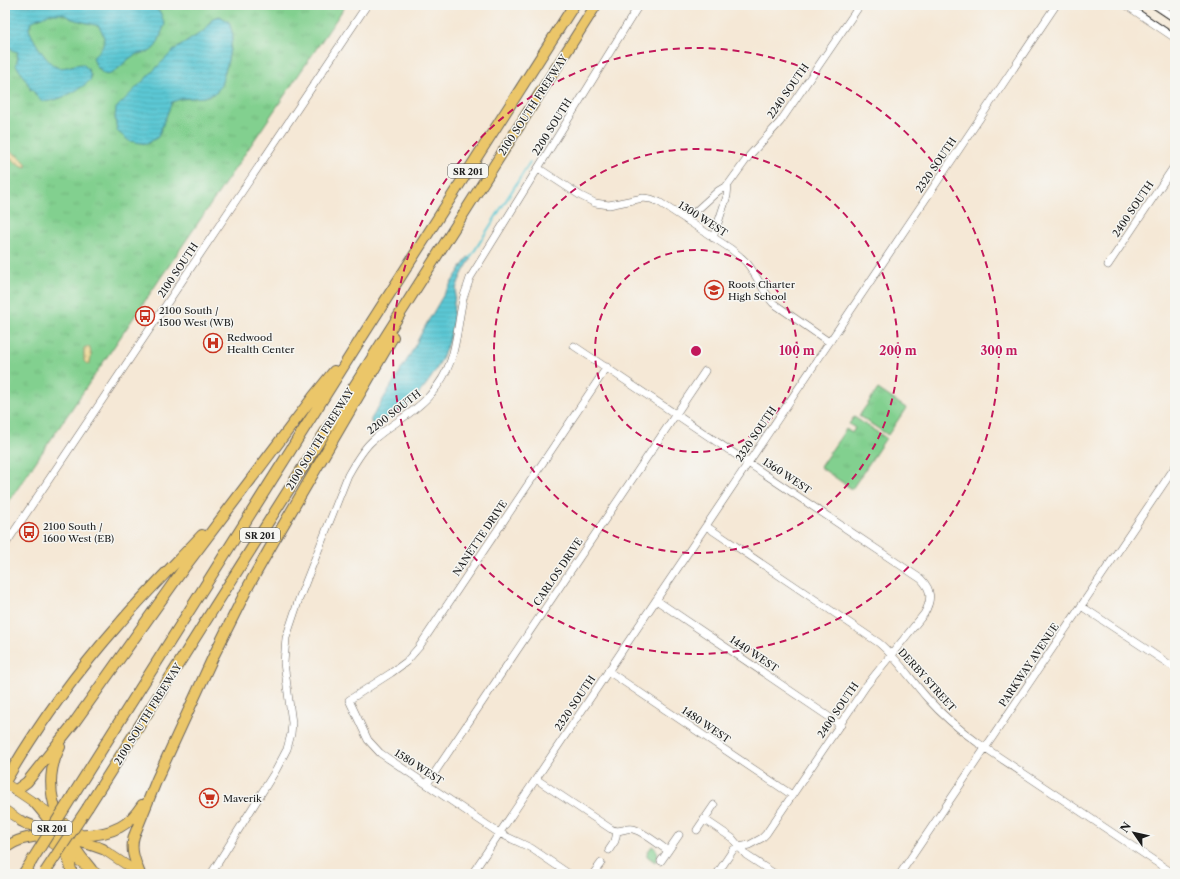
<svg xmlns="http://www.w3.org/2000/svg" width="1180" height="879" viewBox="0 0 1180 879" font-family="'Libre Caslon Text',serif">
	<defs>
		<pattern id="grass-tufts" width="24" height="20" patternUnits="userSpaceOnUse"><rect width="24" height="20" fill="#82d08f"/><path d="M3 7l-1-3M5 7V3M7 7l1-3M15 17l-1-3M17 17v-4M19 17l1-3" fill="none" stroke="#70b27b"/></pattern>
		<pattern id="sand-dots" width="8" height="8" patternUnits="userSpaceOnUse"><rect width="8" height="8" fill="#eeda9e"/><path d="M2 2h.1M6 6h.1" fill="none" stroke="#ccba88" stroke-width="1.8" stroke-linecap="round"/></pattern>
		<pattern id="park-crowns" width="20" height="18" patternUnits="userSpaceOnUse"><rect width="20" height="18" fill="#82d08f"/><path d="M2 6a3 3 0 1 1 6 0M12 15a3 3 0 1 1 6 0" fill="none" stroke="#70b27b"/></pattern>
		<pattern id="water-rules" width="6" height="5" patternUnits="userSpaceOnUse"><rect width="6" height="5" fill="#5cc8d4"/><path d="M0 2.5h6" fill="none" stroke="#4fabb5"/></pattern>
	</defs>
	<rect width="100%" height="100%" fill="#f6f6f2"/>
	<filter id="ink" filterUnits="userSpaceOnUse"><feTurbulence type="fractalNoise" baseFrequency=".025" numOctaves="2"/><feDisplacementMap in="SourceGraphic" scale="8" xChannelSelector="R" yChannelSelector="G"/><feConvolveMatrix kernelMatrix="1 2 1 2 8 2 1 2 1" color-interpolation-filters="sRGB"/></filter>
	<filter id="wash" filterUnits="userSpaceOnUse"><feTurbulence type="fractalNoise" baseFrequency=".012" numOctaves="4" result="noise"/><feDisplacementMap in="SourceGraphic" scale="16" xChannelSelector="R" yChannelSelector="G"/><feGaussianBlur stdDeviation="0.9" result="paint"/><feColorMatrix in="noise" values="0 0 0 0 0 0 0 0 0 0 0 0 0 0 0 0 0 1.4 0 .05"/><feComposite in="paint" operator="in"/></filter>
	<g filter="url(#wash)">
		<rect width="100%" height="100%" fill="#f5e8d6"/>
		<path fill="url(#grass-tufts)" stroke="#4f7656" d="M 5,5 L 346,5 L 5,507 Z
			M 878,389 L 906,408 L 888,435 L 859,416 Z
			M 854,417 L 886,438 L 852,489 L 820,467 L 846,429 L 852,433 L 855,428 L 849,424 Z"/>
		<path fill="url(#sand-dots)" stroke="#857b5d" d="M 7,151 L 8,151 C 13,152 22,159 26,163 L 26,167 C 21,166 9,159 6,154 Z
			M 86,347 L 89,347 C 92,353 91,358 90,363 L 87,364 L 84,361 L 84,348 Z"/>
		<path fill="url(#park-crowns)" stroke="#4f7656" d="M 652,846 C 658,850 660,855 655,862 L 647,856 L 647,853 Z"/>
		<path fill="url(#water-rules)" stroke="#3c7278" d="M 5,5 L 139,5 L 151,9 L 154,8 L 160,12 L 165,25 C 160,33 160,44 152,50 C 147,54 140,52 135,55 C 123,60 108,87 99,68 L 97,68 L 93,58 C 96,53 93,58 97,53 C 107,44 105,37 99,26 L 72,19 L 63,14 L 50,14 L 37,19 L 31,22 L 29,29 C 32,38 49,68 60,68 C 67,68 75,64 82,64 C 88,67 90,72 91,79 C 84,88 54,104 43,101 C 38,99 35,94 32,89 L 30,90 L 30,87 L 16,65 L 18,57 L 17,55 L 18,52 L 14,51 L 5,44 Z
			M 220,16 L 229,22 L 233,35 L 227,65 L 221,85 L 216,93 L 204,97 L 181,99 L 172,102 L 158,137 L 147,144 L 129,141 L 117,131 L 115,118 L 116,108 L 174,50 L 205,30 L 213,18 Z
			M 468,257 L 471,259 C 464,270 457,282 455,295 C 453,306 454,317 452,328 C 446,357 430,385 408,404 C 399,412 388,417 378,424 L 371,423 L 371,419 L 410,355 L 423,330 L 444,294 Z"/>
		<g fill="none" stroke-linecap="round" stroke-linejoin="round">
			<path stroke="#5cc8d4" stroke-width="2" d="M 470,258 L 530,162"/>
		</g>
	</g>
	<g filter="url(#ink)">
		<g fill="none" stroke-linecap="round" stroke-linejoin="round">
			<defs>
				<path id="minor" d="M 1126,5 L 1175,38
					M 1156,5 L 1175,18
					M 538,168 L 581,196 L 595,203 L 609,205 L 643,198 L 651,199 L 659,202 L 731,249 C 736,253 742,258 747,263 C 757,276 763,291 773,303 L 829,342
					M 686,220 L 718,191 L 728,185 L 749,156 L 780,122 L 860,5
					M 713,238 L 727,196 L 728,185
					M 1108,265 L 1175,165
					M 574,346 L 921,579 C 932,590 932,600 924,614 L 866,686 L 766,834 L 762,838 L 749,845 L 739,847 L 733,850 L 717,874
					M 706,526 L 879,643 C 898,659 911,680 928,699 C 943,716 960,730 978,743 L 1174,874
					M 5,545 L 367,5
					M 656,600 L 841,725
					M 1081,606 L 1175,668
					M 608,671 L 792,795
					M 536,779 L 611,829 C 620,834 624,827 633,829 C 642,831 660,845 668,851
					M 427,784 L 705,371
					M 704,819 L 732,838 L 746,855 L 775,874
					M 697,830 L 714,805
					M 609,850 L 615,841 L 617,832
					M 661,861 L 679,835
					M 211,874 L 276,770 L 287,749 L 291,734 L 292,723 L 284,663 L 286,638 L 299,599 L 348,475 C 355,463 362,450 372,441 C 390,424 414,414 430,395 C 458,364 455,336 463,299 C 465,292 468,285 470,278 L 639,5
					M 472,874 L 1056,5
					M 569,874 L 531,848 L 499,833 L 380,753 L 368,740 L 349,700 L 391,673 L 406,662 L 419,647 L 607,367
					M 593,874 L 601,863
					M 900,874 L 1175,467"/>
				<path id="major" d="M 5,783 L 79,833
					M 5,810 L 27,825
					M 40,835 L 98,874
					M 98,846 L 140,874"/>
				<path id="highway" d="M 60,747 C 37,790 63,836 91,869
					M 5,782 C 37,726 76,673 119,624 C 145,593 174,565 202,535
					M 16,790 L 27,782 L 74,723 L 184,568 L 313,397 L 334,371
					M 73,795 L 362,337 L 574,5
					M 35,803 C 53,823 67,847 72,874
					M 88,807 L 410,298 L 596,5
					M 21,821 C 49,834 92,842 120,827 C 130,822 136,814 142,805
					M 5,848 C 34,827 73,838 103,849
					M 23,874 L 31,862
					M 140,874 C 135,861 130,850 134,836 L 157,779 L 214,655 L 249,585 L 274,541 L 393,337"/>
			</defs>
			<use href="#minor" stroke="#68635d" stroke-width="8"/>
			<use href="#major" stroke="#68635d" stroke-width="10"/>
			<use href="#highway" stroke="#68635d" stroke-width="12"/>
			<use href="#minor" stroke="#fff" stroke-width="7"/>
			<use href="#major" stroke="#ebc669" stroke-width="9"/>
			<use href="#highway" stroke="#ebc669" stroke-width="10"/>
			<path stroke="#1c1c1c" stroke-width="1" d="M 1132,5 L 1175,34
				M 1148,5 L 1175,23"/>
			<defs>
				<path id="highway-bridge" d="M 31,862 L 73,795
					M 45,872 L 88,807"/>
			</defs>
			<use href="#highway-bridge" stroke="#68635d" stroke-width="12" stroke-linecap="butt"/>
			<use href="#highway-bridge" stroke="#ebc669" stroke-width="10"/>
		</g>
	</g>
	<g fill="none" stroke="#c2185b" stroke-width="2" stroke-dasharray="7 5">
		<circle cx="696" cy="351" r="101"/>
		<circle cx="696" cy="351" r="202"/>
		<circle cx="696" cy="351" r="303"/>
	</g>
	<defs>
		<symbol id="school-ring" viewBox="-11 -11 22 22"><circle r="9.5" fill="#f6f6f2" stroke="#c8321e" stroke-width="1.5"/><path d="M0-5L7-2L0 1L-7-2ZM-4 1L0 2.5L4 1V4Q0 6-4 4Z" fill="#c8321e"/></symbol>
		<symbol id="bus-ring" viewBox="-11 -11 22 22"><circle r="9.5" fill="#f6f6f2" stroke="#c8321e" stroke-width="1.5"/><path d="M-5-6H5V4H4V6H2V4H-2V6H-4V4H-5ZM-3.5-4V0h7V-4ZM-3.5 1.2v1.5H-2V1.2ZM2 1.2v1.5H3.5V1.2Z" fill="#c8321e"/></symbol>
		<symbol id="hospital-ring" viewBox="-11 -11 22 22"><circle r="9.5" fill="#f6f6f2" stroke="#c8321e" stroke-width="1.5"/><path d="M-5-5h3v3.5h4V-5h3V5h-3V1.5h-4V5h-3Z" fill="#c8321e"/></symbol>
		<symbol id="supermarket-ring" viewBox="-11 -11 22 22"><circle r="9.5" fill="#f6f6f2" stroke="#c8321e" stroke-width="1.5"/><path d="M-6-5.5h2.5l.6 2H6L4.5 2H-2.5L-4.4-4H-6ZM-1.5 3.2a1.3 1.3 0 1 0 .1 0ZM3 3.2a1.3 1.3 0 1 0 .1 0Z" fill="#c8321e"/></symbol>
	</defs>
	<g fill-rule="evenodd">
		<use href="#school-ring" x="703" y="279" width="22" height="22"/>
		<use href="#bus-ring" x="134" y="305" width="22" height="22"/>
		<use href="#hospital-ring" x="202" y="332" width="22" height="22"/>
		<use href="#bus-ring" x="18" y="521" width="22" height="22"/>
		<use href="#supermarket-ring" x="198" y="787" width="22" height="22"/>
	</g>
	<g text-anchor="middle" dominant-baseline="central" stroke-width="3" stroke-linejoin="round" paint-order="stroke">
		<g fill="#f6f6f2" stroke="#5d5d5c" stroke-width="1">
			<rect x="448" y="164" width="40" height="14" rx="3"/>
			<rect x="240" y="528" width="40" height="14" rx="3"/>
			<rect x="32" y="821" width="40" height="14" rx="3"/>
		</g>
		<g font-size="9" font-weight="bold" fill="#1c1c1c">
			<text x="468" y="171">SR 201</text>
			<text x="260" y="535">SR 201</text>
			<text x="52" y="828">SR 201</text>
		</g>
		<g font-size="10" fill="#1c1c1c" stroke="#f6f6f2">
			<text transform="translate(788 91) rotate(-55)">2240 SOUTH</text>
			<text transform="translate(533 105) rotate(-57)">2100 SOUTH FREEWAY</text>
			<text transform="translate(552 127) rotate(-58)">2200 SOUTH</text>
			<text transform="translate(936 165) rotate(-56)">2320 SOUTH</text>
			<text transform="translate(1133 209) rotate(-56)">2400 SOUTH</text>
			<text transform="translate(703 219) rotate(33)">1300 WEST</text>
			<text transform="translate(178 270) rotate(-56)">2100 SOUTH</text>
			<text transform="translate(394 412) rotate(-38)">2200 SOUTH</text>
			<text transform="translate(756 434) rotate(-56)">2320 SOUTH</text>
			<text transform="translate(320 439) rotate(-58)">2100 SOUTH FREEWAY</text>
			<text transform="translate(787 476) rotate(34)">1360 WEST</text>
			<text transform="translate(480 538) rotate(-56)">NANETTE DRIVE</text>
			<text transform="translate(558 572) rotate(-56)">CARLOS DRIVE</text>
			<text transform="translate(754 654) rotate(34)">1440 WEST</text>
			<text transform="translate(1029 665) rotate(-56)">PARKWAY AVENUE</text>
			<text transform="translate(927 680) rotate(48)">DERBY STREET</text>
			<text transform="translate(575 703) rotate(-56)">2320 SOUTH</text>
			<text transform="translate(838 710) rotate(-56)">2400 SOUTH</text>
			<text transform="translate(148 714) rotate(-58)">2100 SOUTH FREEWAY</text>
			<text transform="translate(706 725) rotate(34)">1480 WEST</text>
			<text transform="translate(419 767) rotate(33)">1580 WEST</text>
		</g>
		<g font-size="10" fill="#1c1c1c" stroke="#f6f6f2" text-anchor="start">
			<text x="728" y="284">Roots Charter<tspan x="728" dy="12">High School</tspan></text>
			<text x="159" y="310">2100 South /<tspan x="159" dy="12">1500 West (WB)</tspan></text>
			<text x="227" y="337">Redwood<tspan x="227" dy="12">Health Center</tspan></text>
			<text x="43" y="526">2100 South /<tspan x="43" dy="12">1600 West (EB)</tspan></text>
			<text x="223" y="798">Maverik</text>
		</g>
	</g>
	<circle cx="696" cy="351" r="6" fill="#c2185b" stroke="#f6f6f2" stroke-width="2"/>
	<g font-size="12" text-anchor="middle" font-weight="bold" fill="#c2185b" stroke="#f6f6f2" stroke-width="3" stroke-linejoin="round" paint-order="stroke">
		<text x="797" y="355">100 m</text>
		<text x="898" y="355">200 m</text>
		<text x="999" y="355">300 m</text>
	</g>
	<rect width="1180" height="879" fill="none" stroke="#f6f6f2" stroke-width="20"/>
	<g transform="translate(1134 833) rotate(304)" stroke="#f6f6f2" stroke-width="3" paint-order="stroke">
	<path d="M0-3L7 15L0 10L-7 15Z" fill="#1c1c1c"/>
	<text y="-6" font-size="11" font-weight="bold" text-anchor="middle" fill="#1c1c1c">N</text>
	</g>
</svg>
